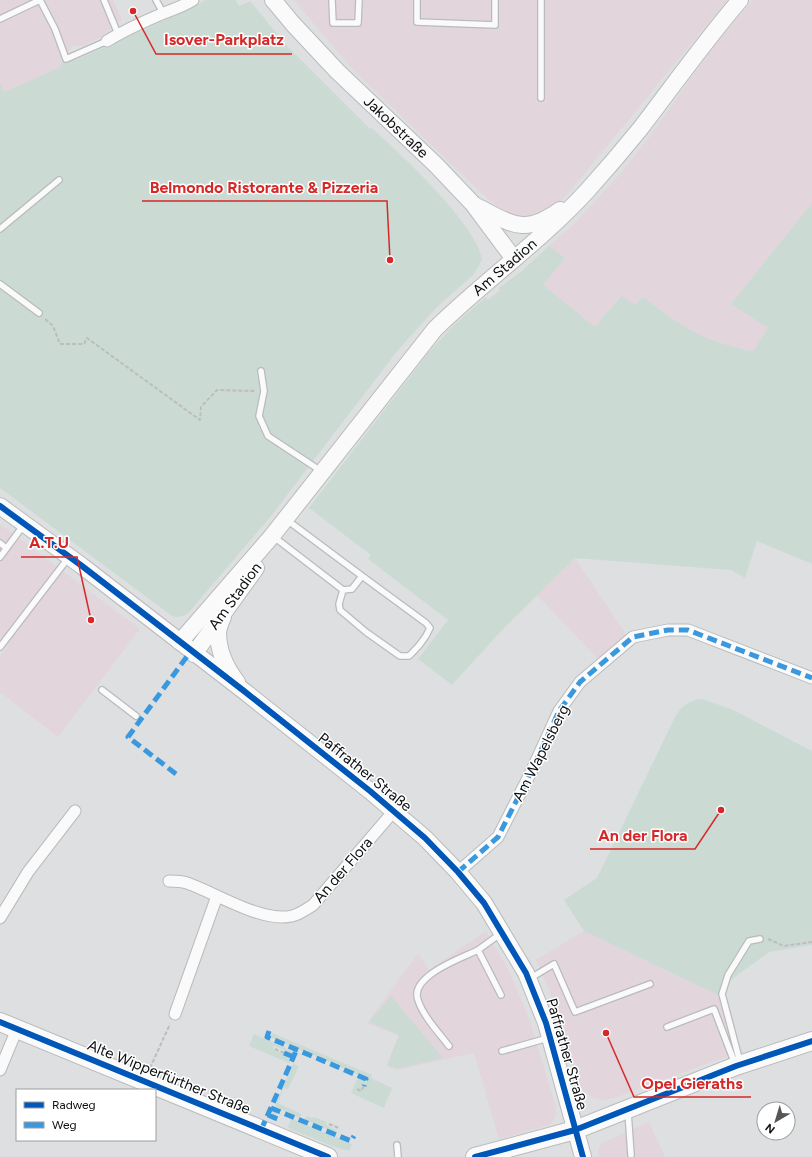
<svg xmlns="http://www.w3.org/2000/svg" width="812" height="1157" viewBox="0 0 812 1157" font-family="Figtree,sans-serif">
	<rect width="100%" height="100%" fill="#dddfe1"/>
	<path fill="#e2d5db" d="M 0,0 L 113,0 L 122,20 L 109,26 L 111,29 L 109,32 L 105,36 L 82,46 L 72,46 L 60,67 L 5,92 L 0,84 Z
		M 294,0 L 727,0 L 571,190 L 553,209 L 537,215 L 524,216 L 511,214 L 494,204 L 488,199 L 354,71 Z
		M 753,0 L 812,0 L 812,203 L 731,304 L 768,328 L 753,351 L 727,346 L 700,336 L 671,319 L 635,305 L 620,296 L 595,327 L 543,285 L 564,258 L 549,246 L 572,226 L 621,173 L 650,136 L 713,47 Z
		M 0,524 L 140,629 L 58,737 L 0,692 L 0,656 L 9,644 L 0,637 Z
		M 575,558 L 627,636 L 611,647 L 598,659 L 537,595 Z
		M 486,931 L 510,973 L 530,1021 L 556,1108 L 556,1113 L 554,1119 L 551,1123 L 546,1126 L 499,1139 L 474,1053 L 397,1070 L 387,1066 L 399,1036 L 367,1023 L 418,954 L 429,970 Z
		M 584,931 L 718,995 L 737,1053 L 614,1098 L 603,1100 L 593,1098 L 584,1091 L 578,1082 L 563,1032 L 548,987 L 536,960 Z
		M 649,1122 L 665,1157 L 598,1157 L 599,1148 L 602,1143 Z"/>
	<path fill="#cbdbd4" d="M 205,0 L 236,0 L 239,6 L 250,1 L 287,46 L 370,129 L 372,128 C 399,153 478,225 482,260 L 474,274 L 436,308 L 398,350 L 271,516 L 190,611 C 184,617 179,618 172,616 L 0,488 L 0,84 L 5,92 L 60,67 L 65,57 L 70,59 L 78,59 L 196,6 Z
		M 812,203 L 812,564 L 757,541 L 745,578 L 731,570 L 575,558 L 503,629 L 452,685 L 418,659 L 448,620 L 368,559 L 371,555 L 309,508 L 429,352 L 454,325 L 486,297 L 488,300 L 500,290 L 499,288 L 522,271 L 549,246 L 565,258 L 543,285 L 595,327 L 621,296 L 635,305 L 643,297 C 680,326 706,343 753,351 L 768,328 L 731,304 Z
		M 697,699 L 702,699 L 731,709 L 812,751 L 812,945 L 769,952 L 732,979 L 718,995 L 584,931 L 564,900 L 597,878 L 676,715 C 682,706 687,703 697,699 Z
		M 391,996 L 443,1058 L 397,1069 L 387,1065 L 399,1035 L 369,1022 Z
		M 272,1033 L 372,1075 L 371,1078 L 392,1088 L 384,1108 L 351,1093 L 359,1075 L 270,1037 Z
		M 254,1034 L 294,1052 L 293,1054 L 274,1046 L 273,1049 L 291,1058 L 289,1063 L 249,1046 Z
		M 293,1064 L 299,1066 L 288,1089 L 284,1088 L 278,1103 L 301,1114 L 300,1118 L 275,1107 Z
		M 273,1111 L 352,1144 L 349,1151 L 332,1146 L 288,1128 L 291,1119 L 277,1113 L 276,1116 L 272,1114 Z
		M 306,1116 L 312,1118 L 314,1117 L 327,1122 L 326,1125 L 337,1130 L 336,1133 L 305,1120 Z"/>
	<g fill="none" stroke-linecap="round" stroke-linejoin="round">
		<defs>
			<path id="lane" d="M 40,0 L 55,29 L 66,59 L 107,41
				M 104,0 L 118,34
				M 156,0 L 163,13
				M 332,0 L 333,23 L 358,23 L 359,0
				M 417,0 L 417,22 L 495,25 L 495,0
				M 0,19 L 40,0
				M 541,98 L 541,0
				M 0,229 L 59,180
				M 0,284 L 39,313
				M 261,371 L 264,391 L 259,416 L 268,436 L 321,471
				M 287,520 L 362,576
				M 274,537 L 343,590 L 352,589 L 362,576 L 426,623 L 430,628 C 425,640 417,648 409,656 L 400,656 L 366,632 L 340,610 L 339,604 L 343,590
				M 0,543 L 6,548
				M 0,557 L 23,526
				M 0,647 L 69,557
				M 102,690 L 136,716
				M 500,934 L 478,950 L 501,995
				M 529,979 L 554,964 L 575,1012 L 650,984
				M 667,1027 L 714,1009 L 735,1064
				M 449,1046 C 439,1033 423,1016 418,1000 C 409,976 462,958 478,950
				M 502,1051 L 548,1038
				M 740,1062 L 722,994 L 728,975 L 749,941 L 760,939
				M 628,1112 L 631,1155
				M 397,1145 L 398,1157"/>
			<path id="street" d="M 107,41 C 125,30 145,21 164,13 C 174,9 184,6 193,0
				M 458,872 L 498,837 L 531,772 L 559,711 L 580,682 L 633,637 L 668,630 L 688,630 L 812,678
				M 169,881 C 175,881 181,881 187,883 C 216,893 262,923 292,916 C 300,914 307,909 313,905 L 393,812
				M 0,918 L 28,872 L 75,811
				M 175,1014 L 217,896
				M 0,1070 L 17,1029"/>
			<g id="secondary">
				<path id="s1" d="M 273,0 L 293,24 L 337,71 L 436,165 L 473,204 L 514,259"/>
				<path d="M 476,206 C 512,224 524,236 560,210"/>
				<path d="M 0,506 L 82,566 L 244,691 L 370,791 L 425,838 L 458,872 L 484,903 L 526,973 L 546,1023 L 583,1157"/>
				<path d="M 223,617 C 221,621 219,627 218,632 C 218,651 226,668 237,682"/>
				<path id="s2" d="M 180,642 L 272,536 L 435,329 C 484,281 540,242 587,191 C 605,171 623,150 640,129 C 673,86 704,42 740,0"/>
				<path d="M 194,654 L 256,568"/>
			</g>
			<path id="primary" d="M 0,1022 L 328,1157
				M 475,1157 L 575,1130 L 736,1066 L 812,1041"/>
		</defs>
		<use href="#lane" stroke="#b9bbbc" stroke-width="8"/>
		<use href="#street" stroke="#b9bbbc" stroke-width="13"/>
		<use href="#secondary" stroke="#b9bbbc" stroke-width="18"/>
		<use href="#primary" stroke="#b9bbbc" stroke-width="20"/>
		<path stroke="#bcbdbe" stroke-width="2" stroke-dasharray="4 2" stroke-linecap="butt" d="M 45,319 L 53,326 L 60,344 L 84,344 L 87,338 L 200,420 L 201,407 L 217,390 L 256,391
			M 768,939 L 784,946 L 812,942
			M 275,1049 L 284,1053
			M 150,1068 L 170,1024
			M 357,1089 L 361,1091 L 364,1086
			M 329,1124 L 339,1128"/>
		<use href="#lane" stroke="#fafafa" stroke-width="5.5"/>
		<use href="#street" stroke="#fafafa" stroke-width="11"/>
		<use href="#secondary" stroke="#fafafa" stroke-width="16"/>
		<use href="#primary" stroke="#fafafa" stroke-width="18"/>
		<path stroke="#3a99de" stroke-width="5" stroke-dasharray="10 5" stroke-linecap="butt" d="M 176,774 L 128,737 L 191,651
			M 458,872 L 498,837 L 531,772 L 559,711 L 580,682 L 633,637 L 668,630 L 688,630 L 812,678
			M 269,1031 L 267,1037 L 366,1079 L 364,1086
			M 284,1053 L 294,1057
			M 271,1108 L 351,1141 L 354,1136
			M 268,1115 L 280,1120
			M 261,1130 L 297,1049"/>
		<defs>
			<path id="cycleway" d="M 0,506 L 82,566 L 244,691 L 370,791 L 425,838 L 458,872 L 484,903 L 526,973 L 546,1023 L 583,1157
				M 0,1022 L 328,1157
				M 475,1157 L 575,1130 L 736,1066 L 812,1041"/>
		</defs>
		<use href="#cycleway" stroke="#fff" stroke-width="8"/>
		<use href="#cycleway" stroke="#0057b8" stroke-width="6"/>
	</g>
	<g text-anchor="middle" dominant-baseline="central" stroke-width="3" stroke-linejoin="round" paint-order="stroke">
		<g font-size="15" fill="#0b0d0e" stroke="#fff">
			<text stroke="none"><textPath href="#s1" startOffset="177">Jakobstraße</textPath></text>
			<text stroke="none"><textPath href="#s2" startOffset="497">Am Stadion</textPath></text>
			<text transform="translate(235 596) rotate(-54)">Am Stadion</text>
			<text transform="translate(541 753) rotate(-63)">Am Wapelsberg</text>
			<text transform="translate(365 772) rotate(39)">Paffrather Straße</text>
			<text transform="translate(343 870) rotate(-49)">An der Flora</text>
			<text transform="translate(567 1054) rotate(74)">Paffrather Straße</text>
			<text transform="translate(169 1077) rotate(22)">Alte Wipperfürther Straße</text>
		</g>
	</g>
	<path fill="none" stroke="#d62828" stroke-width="1.5" d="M133 11L156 54H292M390 260L387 201H142M91 620L77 557H21M721 810L695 849H590M606 1033L634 1097H751"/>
	<g fill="#d62828" stroke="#fff" stroke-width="1.5">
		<circle cx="133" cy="11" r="4"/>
		<circle cx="390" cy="260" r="4"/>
		<circle cx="91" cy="620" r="4"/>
		<circle cx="721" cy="810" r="4"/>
		<circle cx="606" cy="1033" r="4"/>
	</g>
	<g font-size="16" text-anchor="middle" font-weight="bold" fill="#d62828" stroke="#fff" stroke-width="3" stroke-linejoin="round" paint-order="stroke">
		<text x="224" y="45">Isover-Parkplatz</text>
		<text x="264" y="193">Belmondo Ristorante &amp; Pizzeria</text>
		<text x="49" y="548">A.T.U</text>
		<text x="643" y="841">An der Flora</text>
		<text x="692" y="1089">Opel Gieraths</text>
	</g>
	<rect x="16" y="1089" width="140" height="52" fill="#ffffff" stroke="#9d9e9f"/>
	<rect x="24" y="1102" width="20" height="6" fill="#0057b8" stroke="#9d9e9f"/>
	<text x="52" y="1109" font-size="12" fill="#0b0d0e">Radweg</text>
	<rect x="24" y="1122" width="20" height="6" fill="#3a99de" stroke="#9d9e9f"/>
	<text x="52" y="1129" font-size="12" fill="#0b0d0e">Weg</text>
	<g transform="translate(776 1121) rotate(218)"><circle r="19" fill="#ffffff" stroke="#9d9e9f"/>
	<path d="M0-3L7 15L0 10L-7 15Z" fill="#545658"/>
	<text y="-6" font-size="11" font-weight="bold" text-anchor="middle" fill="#0b0d0e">N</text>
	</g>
</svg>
